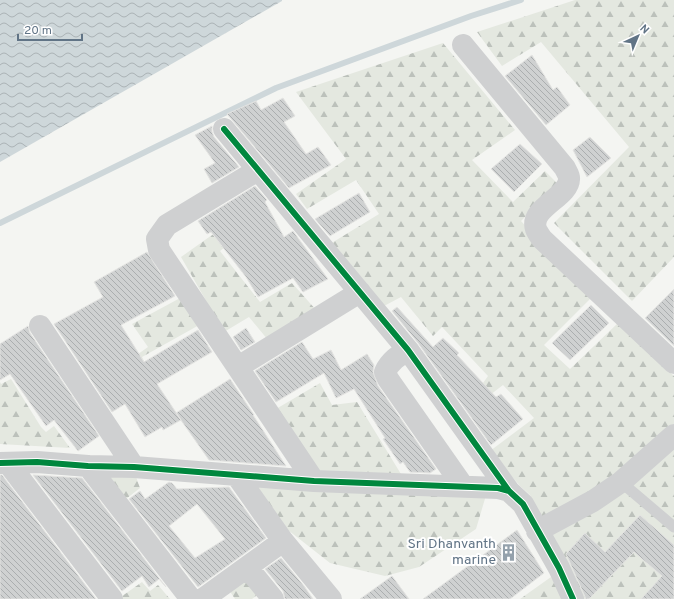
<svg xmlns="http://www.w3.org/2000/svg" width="674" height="599" viewBox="0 0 674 599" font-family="Overpass,sans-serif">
	<defs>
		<pattern id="forest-firs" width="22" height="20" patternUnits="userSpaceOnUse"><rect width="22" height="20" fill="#e4e8e0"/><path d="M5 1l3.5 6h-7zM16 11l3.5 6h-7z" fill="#bcc1bb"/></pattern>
		<pattern id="water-waves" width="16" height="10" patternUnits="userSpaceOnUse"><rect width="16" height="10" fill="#ced7da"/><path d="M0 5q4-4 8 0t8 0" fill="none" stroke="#abb3b6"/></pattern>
		<pattern id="building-back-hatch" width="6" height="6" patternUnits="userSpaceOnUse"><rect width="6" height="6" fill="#cfd1d1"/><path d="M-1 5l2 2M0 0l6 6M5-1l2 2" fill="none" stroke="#abaeaf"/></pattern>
	</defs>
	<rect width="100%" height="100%" fill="#f4f5f2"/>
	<path fill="url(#forest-firs)" d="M 575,0 L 674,0 L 674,257 L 632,301 L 554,223 L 629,147 L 541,42 L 502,66 L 477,32 Z
		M 443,43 L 515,130 L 472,160 L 513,202 L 545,171 L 558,184 L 521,221 L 591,298 L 544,345 L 570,369 L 618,323 L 674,376 L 674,424 L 612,481 L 542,518 L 530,495 L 520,486 L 490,451 L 534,418 L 503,385 L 490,395 L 483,383 L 488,376 L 442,327 L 433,336 L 401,297 L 384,306 L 330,244 L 379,214 L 356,180 L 307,209 L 296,194 L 346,159 L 296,92 Z
		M 212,235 L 229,235 L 234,240 L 220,251 L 260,302 L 292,283 L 317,311 L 268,340 L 249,317 L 224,332 L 181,257 Z
		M 182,297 L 201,324 L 142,357 L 152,377 L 107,376 L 148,347 L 132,324 Z
		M 11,379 L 41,427 L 46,432 L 54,426 L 70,448 L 0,444 L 0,382 L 1,384 Z
		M 320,383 L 332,405 L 357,402 L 404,479 L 319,473 L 276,409 Z
		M 674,434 L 674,599 L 572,599 L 537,531 Z
		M 135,474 L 140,488 L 126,499 L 108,477 Z
		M 253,483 L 487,492 L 476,529 L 419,567 L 385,576 L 330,563 L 288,530 Z
		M 247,574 L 261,592 L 252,599 L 235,599 L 227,587 Z
		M 551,577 L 563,599 L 520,599 Z
		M 142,582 L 150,591 L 158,585 L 170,599 L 118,599 Z"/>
	<path fill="url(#water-waves)" d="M 0,0 L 282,0 L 282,1 L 0,162 Z"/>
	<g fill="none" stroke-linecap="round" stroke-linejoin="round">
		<path stroke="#ced7da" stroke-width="6" d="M 0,223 L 276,88 L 471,16 L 521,0"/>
	</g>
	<path fill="url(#building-back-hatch)" stroke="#e4e4e2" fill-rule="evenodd" d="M 532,55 L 553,90 L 557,87 L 570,105 L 546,125 L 505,76 Z
		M 283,98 L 295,116 L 284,122 L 306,154 L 318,147 L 331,165 L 289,188 L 227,114 L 256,101 L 261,110 Z
		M 212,126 L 212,132 L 214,137 L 239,167 L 212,183 L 204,169 L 215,163 L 195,135 Z
		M 590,137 L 611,158 L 587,177 L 573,150 Z
		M 520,144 L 542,164 L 514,192 L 491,169 Z
		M 255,186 L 267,200 L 265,202 L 284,237 L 293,231 L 328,279 L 303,292 L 293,278 L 258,297 L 246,277 L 211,232 L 207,234 L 198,221 Z
		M 359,193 L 370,212 L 330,236 L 315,219 Z
		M 147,252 L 175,296 L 121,325 L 144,362 L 198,330 L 212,352 L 157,384 L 181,420 L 163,430 L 162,427 L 145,437 L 125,404 L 112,412 L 54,324 L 103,297 L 94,282 Z
		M 674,289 L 674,346 L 645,318 Z
		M 591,305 L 609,323 L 570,360 L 552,343 Z
		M 397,307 L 433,347 L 443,338 L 459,353 L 457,355 L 496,397 L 501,394 L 523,419 L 491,445 L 418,343 L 392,311 Z
		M 28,326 L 30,333 L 99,436 L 78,451 L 54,420 L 46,426 L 10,374 L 0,380 L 0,344 Z
		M 246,328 L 255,342 L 241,350 L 233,337 Z
		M 302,342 L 313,359 L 331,350 L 341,370 L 367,354 L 374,365 L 373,372 L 378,386 L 436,469 L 430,473 L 410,472 L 403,462 L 400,464 L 383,439 L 385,438 L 354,389 L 336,398 L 324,373 L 276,402 L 255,371 Z
		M 230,379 L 254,415 L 253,415 L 286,466 L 209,460 L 176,413 Z
		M 0,475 L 2,475 L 96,599 L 0,599 Z
		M 33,475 L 82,478 L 166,587 L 159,579 L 149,587 L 142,576 L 122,591 Z
		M 169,482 L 172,483 L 177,489 L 229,487 L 266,538 L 198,587 L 129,499 L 140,491 L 145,499 ZM 197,504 L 225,539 L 195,558 L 169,526 Z
		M 640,515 L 674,545 L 674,599 L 641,599 L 662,576 L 634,552 L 589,599 L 586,599 L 566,554 L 585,533 L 605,552 Z
		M 517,530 L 544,573 L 510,599 L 423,599 Z
		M 281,558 L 304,586 L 313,599 L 285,599 L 283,591 L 265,569 Z
		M 392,576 L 409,599 L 360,599 Z"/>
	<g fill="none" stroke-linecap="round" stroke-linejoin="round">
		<path stroke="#cfd0d1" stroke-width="11" d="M 621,482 L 674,527"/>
		<path stroke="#cfd0d1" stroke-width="22" d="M 463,45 L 565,168 C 566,171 570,176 569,179 C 569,197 529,208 536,229 C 537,232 540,236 542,239 L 674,363
			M 224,129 L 408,350 L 509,491
			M 258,170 L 167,225 L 157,239 L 159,250 L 314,481
			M 40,326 L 134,467
			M 408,350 C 398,356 390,361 385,372 L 388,379 L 463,486
			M 238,367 L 360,292
			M 0,463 L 37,462 L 88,466 L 134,467 L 314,481 L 498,488 L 509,491 L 523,504 L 559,568 L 573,599
			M 8,463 L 112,599
			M 88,466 L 191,599
			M 237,476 L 283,541 L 331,599
			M 537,531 L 593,501 L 621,482 L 674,435
			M 247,567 L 273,599
			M 203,599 L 283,541"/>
		<defs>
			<path id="cycleway" d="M 224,129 L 408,350 L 509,491
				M 0,463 L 37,462 L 88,466 L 134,467 L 314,481 L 498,488 L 509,491 L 523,504 L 559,568 L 573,599"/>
		</defs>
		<use href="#cycleway" stroke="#fff" stroke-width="8"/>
		<use href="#cycleway" stroke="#00873e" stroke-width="6"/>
	</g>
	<defs>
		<symbol id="building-bare" viewBox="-9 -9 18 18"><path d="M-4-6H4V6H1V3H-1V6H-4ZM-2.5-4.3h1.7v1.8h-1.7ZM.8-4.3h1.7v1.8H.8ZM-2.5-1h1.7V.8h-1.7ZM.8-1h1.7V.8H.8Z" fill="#94a1ac" stroke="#fff" stroke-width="2.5" paint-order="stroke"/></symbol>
	</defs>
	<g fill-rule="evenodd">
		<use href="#building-bare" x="496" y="540" width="25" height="25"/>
	</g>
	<g text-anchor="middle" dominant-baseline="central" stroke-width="4" stroke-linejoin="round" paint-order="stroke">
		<g font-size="14" fill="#617486" stroke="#fff" text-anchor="end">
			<text x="496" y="544">Sri Dhanvanth<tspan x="496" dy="16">marine</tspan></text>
		</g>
	</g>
	<g transform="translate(638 36) rotate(44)" stroke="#ffffff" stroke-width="3" paint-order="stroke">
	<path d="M0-3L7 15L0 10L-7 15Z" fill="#617486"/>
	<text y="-6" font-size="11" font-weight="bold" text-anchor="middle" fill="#617486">N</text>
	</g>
	<path d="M18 34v6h64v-6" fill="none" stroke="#617486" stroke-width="2"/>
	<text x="24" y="34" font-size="12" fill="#617486" stroke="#ffffff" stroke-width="3" paint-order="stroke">20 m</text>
</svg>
